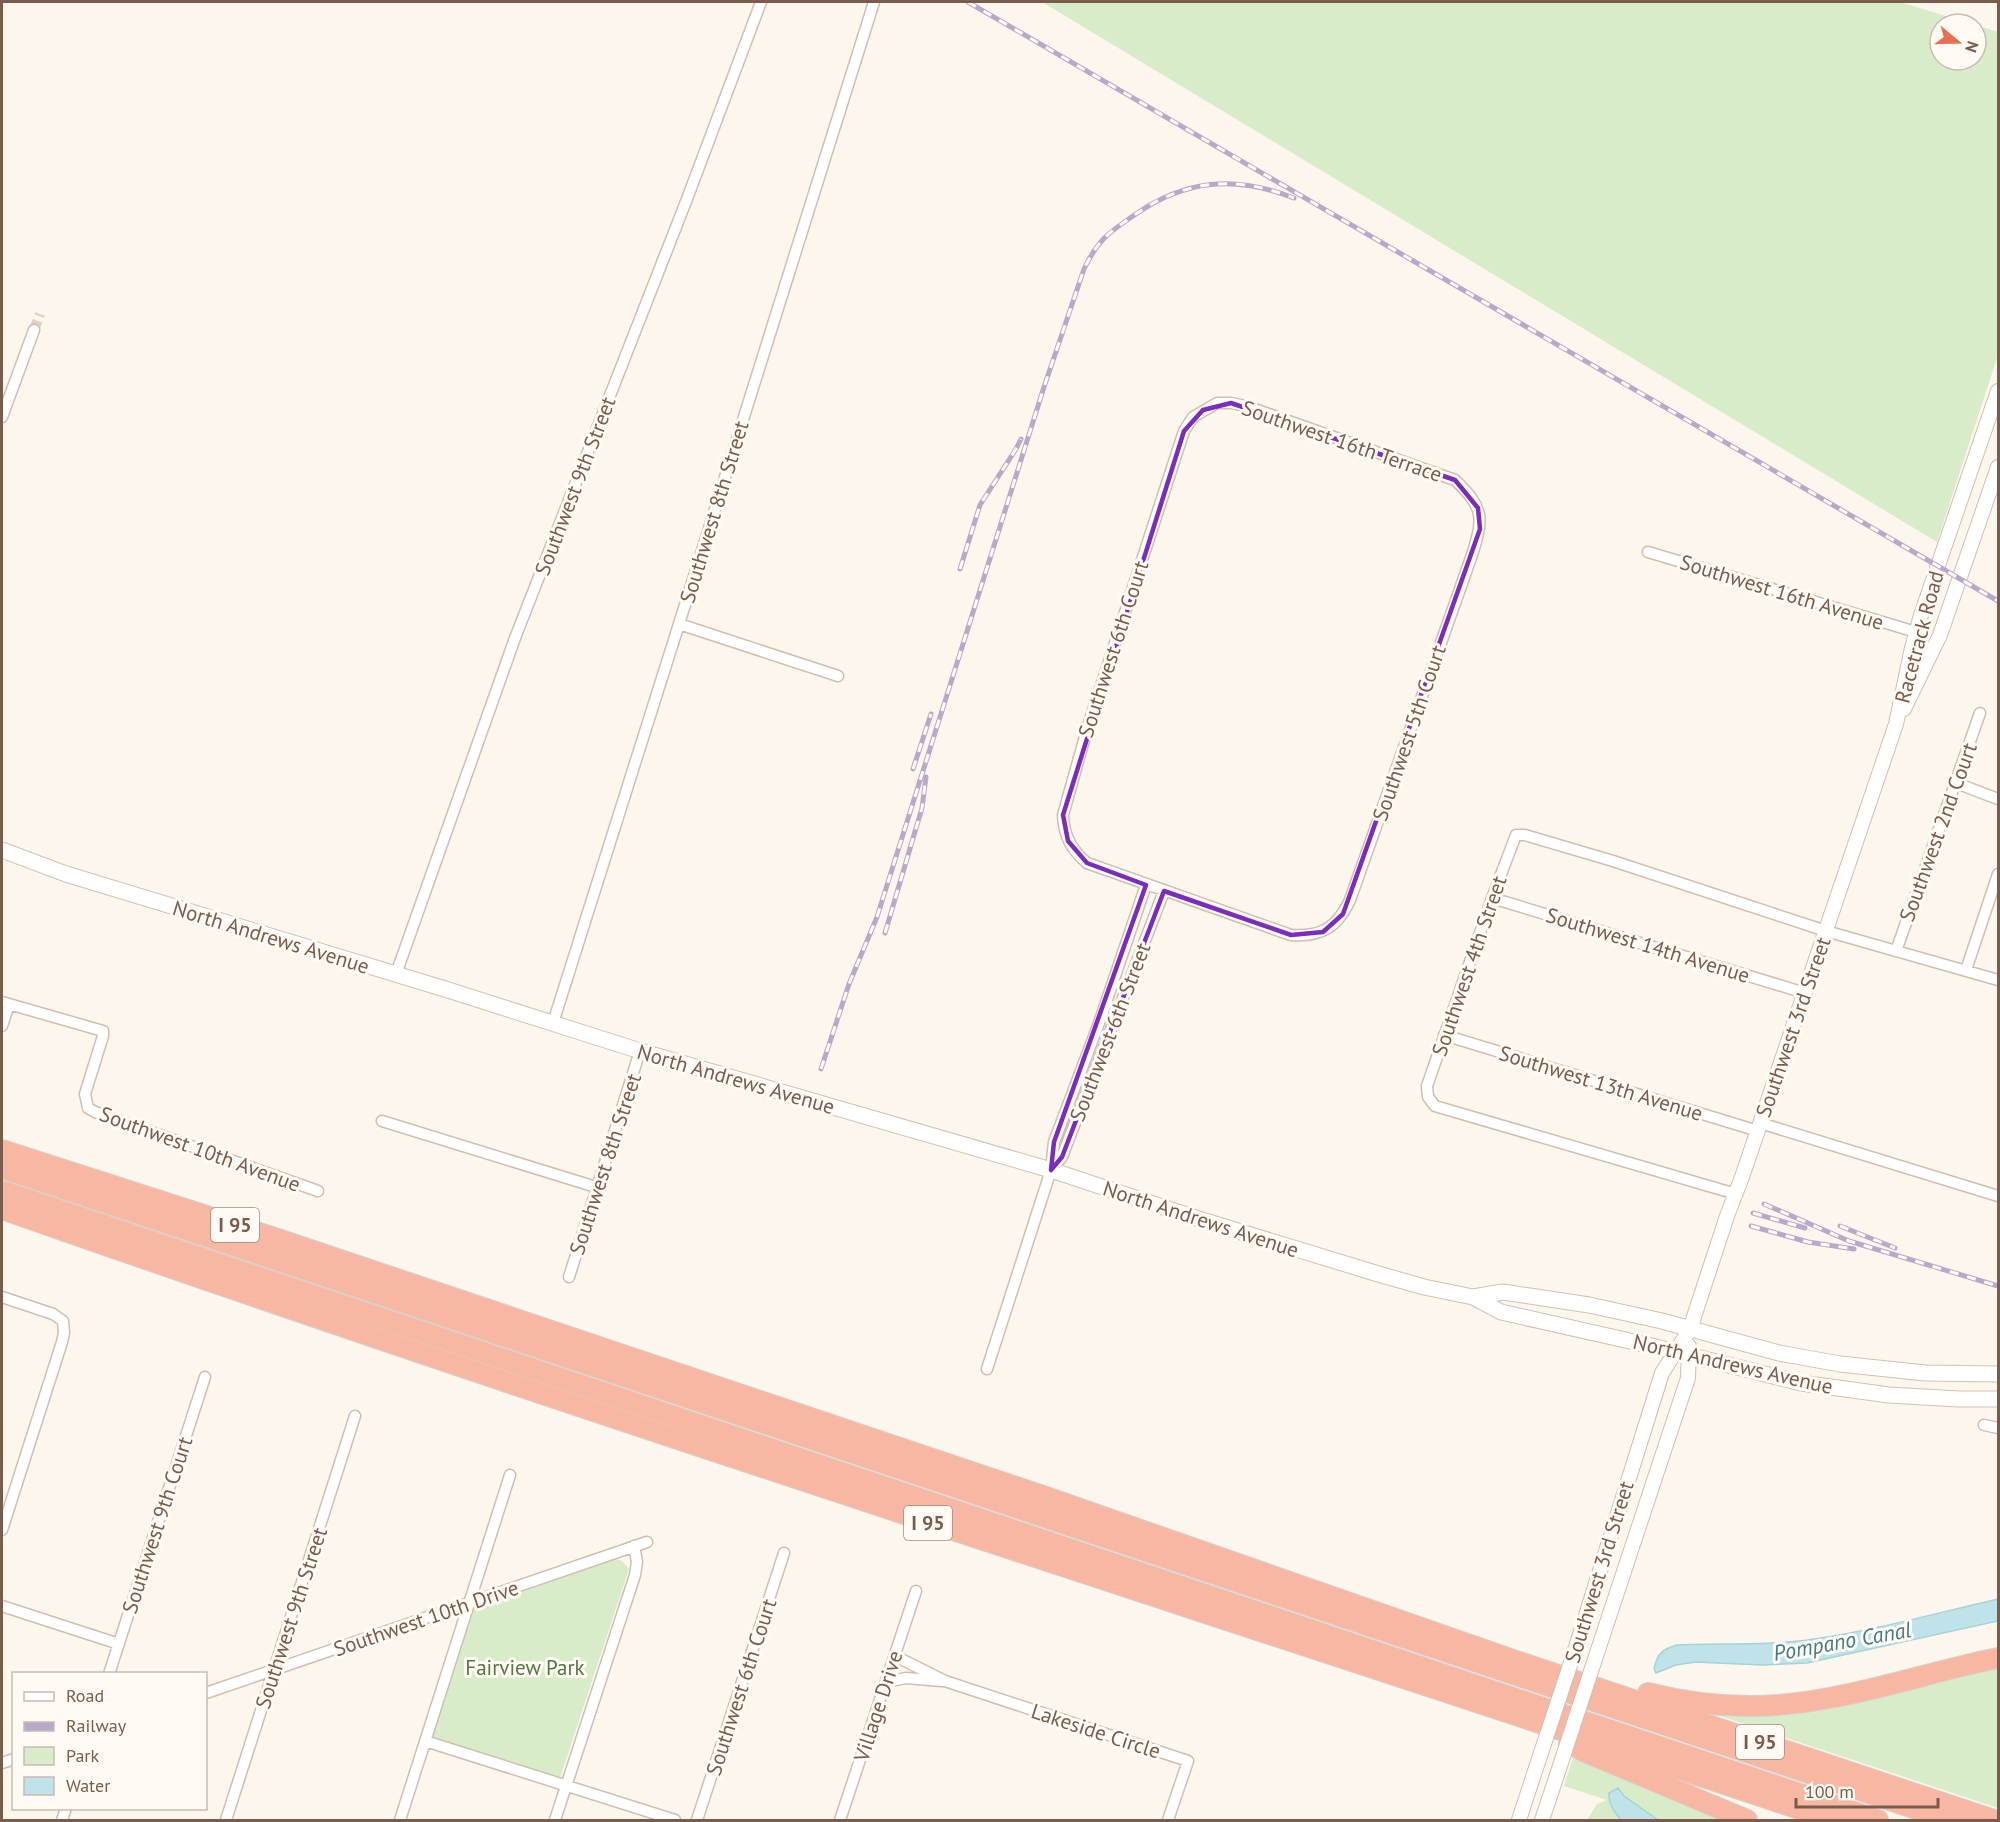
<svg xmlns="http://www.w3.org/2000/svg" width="2000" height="1822" viewBox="0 0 2000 1822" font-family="'PT Sans',sans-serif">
	<rect width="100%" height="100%" fill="#fdf6ec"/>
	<path fill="#d8ecc9" d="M 1042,2 L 1900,2 L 1972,24 L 1940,24 L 1940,60 L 1976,60 L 1976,25 L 1998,32 L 1998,355 L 1937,542 Z
		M 616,1559 L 622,1561 L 629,1569 L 560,1778 L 432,1737 L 472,1609 Z
		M 1998,1666 L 1998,1808 L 1708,1712 Z
		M 1573,1758 L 1724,1820 L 1658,1820 L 1624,1796 L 1621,1820 L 1623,1820 L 1587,1820 L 1597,1804 L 1607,1800 L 1564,1786 Z"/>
	<path fill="#bfe3e8" stroke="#a5d3da" stroke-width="1.5" d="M 1998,1599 L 1998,1621 L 1807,1663 L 1762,1665 L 1695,1662 L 1676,1665 L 1656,1673 L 1654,1669 C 1657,1654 1662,1649 1677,1645 C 1722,1643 1769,1646 1814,1639 C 1876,1630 1937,1613 1998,1599 Z
		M 1618,1788 L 1624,1796 L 1658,1820 L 1621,1820 C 1614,1811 1608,1804 1609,1793 Z"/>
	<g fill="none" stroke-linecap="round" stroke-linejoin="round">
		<path stroke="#dcd0c4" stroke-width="10" stroke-dasharray="10 5" stroke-linecap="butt" d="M 34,330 L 40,314"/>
		<defs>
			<path id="minor" d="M 1217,403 L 1231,403 L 1246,406 L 1455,480 C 1484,508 1484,517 1472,555 L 1350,900 C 1337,928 1321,937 1291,935 L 1087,863 C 1071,849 1064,836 1063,815 L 1088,726 L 1184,431 L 1193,417 Z
				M 2,417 L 34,330
				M 1648,552 L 1916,632
				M 679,624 L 838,676
				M 1956,783 L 1998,799
				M 1492,898 L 1805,993
				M 1896,951 L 1980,713
				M 1966,970 L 1998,874
				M 396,974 L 515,638 L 687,199 L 761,2
				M 2,1002 L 103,1031 L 103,1036 L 85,1094 L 88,1108 L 95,1112 L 318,1191
				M 553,1023 L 679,624 L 874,2
				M 2,1026 L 9,1004
				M 1444,1035 L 1758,1131
				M 382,1121 L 596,1187
				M 1760,1123 L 1998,1196
				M 1051,1170 L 1062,1157 L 1164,891
				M 1736,1194 L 1435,1106 L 1428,1097 L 1427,1086 L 1492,898 L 1516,835 L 1525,835 L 1613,861 L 1826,931 L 1998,980
				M 569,1277 L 640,1051
				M 2,1297 L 53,1314 L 63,1321 L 64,1333 L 62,1342 L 2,1530
				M 987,1369 L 1051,1170 L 1054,1142 L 1099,1023 L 1146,885
				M 1984,1425 L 1998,1428
				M 2,1606 L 119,1644
				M 895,1656 L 945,1681 L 1188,1761 L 1168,1820
				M 109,1674 L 205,1377
				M 886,1682 L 906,1678 L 942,1681
				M 206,1693 L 647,1542
				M 425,1741 L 675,1820
				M 2,1763 L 14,1759
				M 62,1820 L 66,1808
				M 226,1820 L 355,1416
				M 400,1820 L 510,1475
				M 555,1820 L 635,1575 L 637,1562 L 634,1546
				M 697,1820 L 784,1553
				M 840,1820 L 916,1591"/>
			<path id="tertiary" d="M 1904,709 L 1940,635 L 1998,467
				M 1577,1644 L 1662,1373 L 1690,1329 L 1727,1216 L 1742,1177 L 1896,724 L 1912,648 L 1921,615 L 1998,391
				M 1598,1650 L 1688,1378 L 1689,1346
				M 1519,1820 L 1536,1768
				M 1542,1820 L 1557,1775"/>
			<path id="secondary" d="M 2,850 L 66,874 L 445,989 L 640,1051 L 1051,1170 L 1205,1221 L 1375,1273 L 1424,1287 L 1473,1297 L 1501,1312 L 1652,1346 L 1801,1383 L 1889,1395 L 1959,1399 L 1998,1399
				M 1473,1297 L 1503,1292 L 1589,1305 L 1662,1321 L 1779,1353 L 1840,1364 L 1925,1373 L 1998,1374"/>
			<path id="motorway" d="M 2,1150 L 275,1238 L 1049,1498 L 1525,1664 L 1994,1820
				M 2,1168 L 1949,1820
				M 2,1191 L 1878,1820
				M 2,1209 C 609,1422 1222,1616 1832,1820
				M 1648,1693 C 1707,1708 1770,1710 1829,1698 C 1886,1688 1942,1669 1998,1658
				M 1569,1743 L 1583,1751 L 1747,1820"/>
		</defs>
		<use href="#minor" stroke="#d1beb0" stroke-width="13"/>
		<use href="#tertiary" stroke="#d1beb0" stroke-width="16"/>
		<use href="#secondary" stroke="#d6c0b0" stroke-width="17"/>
		<use href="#motorway" stroke="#dad1cd" stroke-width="22"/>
		<use href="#minor" stroke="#fff" stroke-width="10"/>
		<use href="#tertiary" stroke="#fff" stroke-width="14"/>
		<use href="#secondary" stroke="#fff" stroke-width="15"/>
		<use href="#motorway" stroke="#f7b7a3" stroke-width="20"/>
		<defs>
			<path id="rail" d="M 968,2 L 1998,601
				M 960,569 L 980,505 L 1016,449 L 1021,439
				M 913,769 L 931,714
				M 885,933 L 922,808 L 926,777
				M 821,1069 L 849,984 L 877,917 L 1044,387 L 1084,269 C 1098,240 1108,233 1133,216 C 1185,179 1235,175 1294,198
				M 1764,1204 L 1849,1241 L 1998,1286
				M 1753,1213 L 1805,1228
				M 1751,1226 L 1808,1242 L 1854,1249
				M 1840,1226 L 1895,1248"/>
		</defs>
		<use href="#rail" stroke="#b9a8c9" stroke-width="5"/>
		<use href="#rail" stroke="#fffaf3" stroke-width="3" stroke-dasharray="9" stroke-linecap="butt"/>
		<defs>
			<path id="tertiary-bridge" d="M 1536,1768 L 1577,1644
				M 1557,1775 L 1598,1650"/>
		</defs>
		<use href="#tertiary-bridge" stroke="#d1beb0" stroke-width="16" stroke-linecap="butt"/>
		<use href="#tertiary-bridge" stroke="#fff" stroke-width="14"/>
	</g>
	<path fill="none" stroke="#7b2cbf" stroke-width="4.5" stroke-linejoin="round" d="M 1231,403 L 1455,480 L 1478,508 L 1480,529 L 1343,914 L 1323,932 L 1291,935 L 1164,891 L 1062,1157 L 1051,1170 L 1054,1142 L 1146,885 L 1087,863 L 1068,841 L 1063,815 L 1184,431 L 1203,410 Z"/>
	<g text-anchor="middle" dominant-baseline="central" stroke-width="6" stroke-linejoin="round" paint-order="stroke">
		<g fill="#fffaf3" stroke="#a28b7f" stroke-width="1.5">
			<rect x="211" y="1208" width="48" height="34" rx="4.5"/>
			<rect x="904" y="1506" width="48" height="34" rx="4.5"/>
			<rect x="1736" y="1725" width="48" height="34" rx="4.5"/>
		</g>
		<g font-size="20" font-weight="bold" fill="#7a5c4d">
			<text x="235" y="1225">I 95</text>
			<text x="928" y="1523">I 95</text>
			<text x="1760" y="1742">I 95</text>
		</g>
		<g font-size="21" fill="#7a5c4d" stroke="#fffaf3">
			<text transform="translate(1342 441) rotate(19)">Southwest 16th Terrace</text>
			<text transform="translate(575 486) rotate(-69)">Southwest 9th Street</text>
			<text transform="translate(714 512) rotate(-73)">Southwest 8th Street</text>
			<text transform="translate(1782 592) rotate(17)">Southwest 16th Avenue</text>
			<text transform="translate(1919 637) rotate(-75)">Racetrack Road</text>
			<text transform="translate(1113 649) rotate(-72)">Southwest 6th Court</text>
			<text transform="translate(1409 733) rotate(-71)">Southwest 5th Court</text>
			<text transform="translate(1938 832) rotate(-70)">Southwest 2nd Court</text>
			<text transform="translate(271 937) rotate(17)">North Andrews Avenue</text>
			<text transform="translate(1648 945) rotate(17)">Southwest 14th Avenue</text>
			<text transform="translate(1469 966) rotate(-71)">Southwest 4th Street</text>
			<text transform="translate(1793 1027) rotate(-71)">Southwest 3rd Street</text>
			<text transform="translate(1110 1032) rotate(-69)">Southwest 6th Street</text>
			<text transform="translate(736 1079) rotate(16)">North Andrews Avenue</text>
			<text transform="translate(1601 1083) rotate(17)">Southwest 13th Avenue</text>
			<text transform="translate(200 1149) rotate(20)">Southwest 10th Avenue</text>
			<text transform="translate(605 1164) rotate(-72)">Southwest 8th Street</text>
			<text transform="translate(1201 1219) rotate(18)">North Andrews Avenue</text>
			<text transform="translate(1733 1364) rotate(13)">North Andrews Avenue</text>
			<text transform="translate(157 1525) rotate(-72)">Southwest 9th Court</text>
			<text transform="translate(1599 1572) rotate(-73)">Southwest 3rd Street</text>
			<text transform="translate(291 1618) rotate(-72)">Southwest 9th Street</text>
			<text transform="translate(426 1618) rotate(-19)">Southwest 10th Drive</text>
			<text transform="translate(741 1687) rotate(-72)">Southwest 6th Court</text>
			<text transform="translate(878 1706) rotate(-72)">Village Drive</text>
			<text transform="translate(1096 1731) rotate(18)">Lakeside Circle</text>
		</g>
		<g font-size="21" fill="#537a41" stroke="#fffaf3">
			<text x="525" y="1667">Fairview Park</text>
		</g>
		<g font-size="22" font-style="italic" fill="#437c86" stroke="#fffaf3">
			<text transform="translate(1842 1641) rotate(-10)">Pompano Canal</text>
		</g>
	</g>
	<rect width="2000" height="1822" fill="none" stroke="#7a5c4d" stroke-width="6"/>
	<rect x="12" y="1672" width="195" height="138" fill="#fffaf3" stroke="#cabbb1" stroke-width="1.5"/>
	<rect x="24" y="1692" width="30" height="9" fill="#ffffff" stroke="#cabbb1" stroke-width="1.5"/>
	<text x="66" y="1702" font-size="18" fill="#7a5c4d">Road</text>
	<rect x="24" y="1722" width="30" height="9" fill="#b9a8c9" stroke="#cabbb1" stroke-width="1.5"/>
	<text x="66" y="1732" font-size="18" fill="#7a5c4d">Railway</text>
	<rect x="24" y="1747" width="30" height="18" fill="#d8ecc9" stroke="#cabbb1" stroke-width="1.5"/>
	<text x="66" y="1762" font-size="18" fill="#7a5c4d">Park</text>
	<rect x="24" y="1777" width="30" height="18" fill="#bfe3e8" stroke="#cabbb1" stroke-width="1.5"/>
	<text x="66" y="1792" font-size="18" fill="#7a5c4d">Water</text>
	<g transform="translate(1958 42) rotate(109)"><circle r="28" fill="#fffaf3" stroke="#cabbb1" stroke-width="1.5"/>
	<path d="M0-4.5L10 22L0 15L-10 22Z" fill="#e76f51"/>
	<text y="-9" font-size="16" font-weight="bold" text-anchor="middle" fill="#7a5c4d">N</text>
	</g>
	<path d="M1796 1798v9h142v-9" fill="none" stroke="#7a5c4d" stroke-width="3"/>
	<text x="1805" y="1798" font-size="18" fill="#7a5c4d" stroke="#fffaf3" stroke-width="4.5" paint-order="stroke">100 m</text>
</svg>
